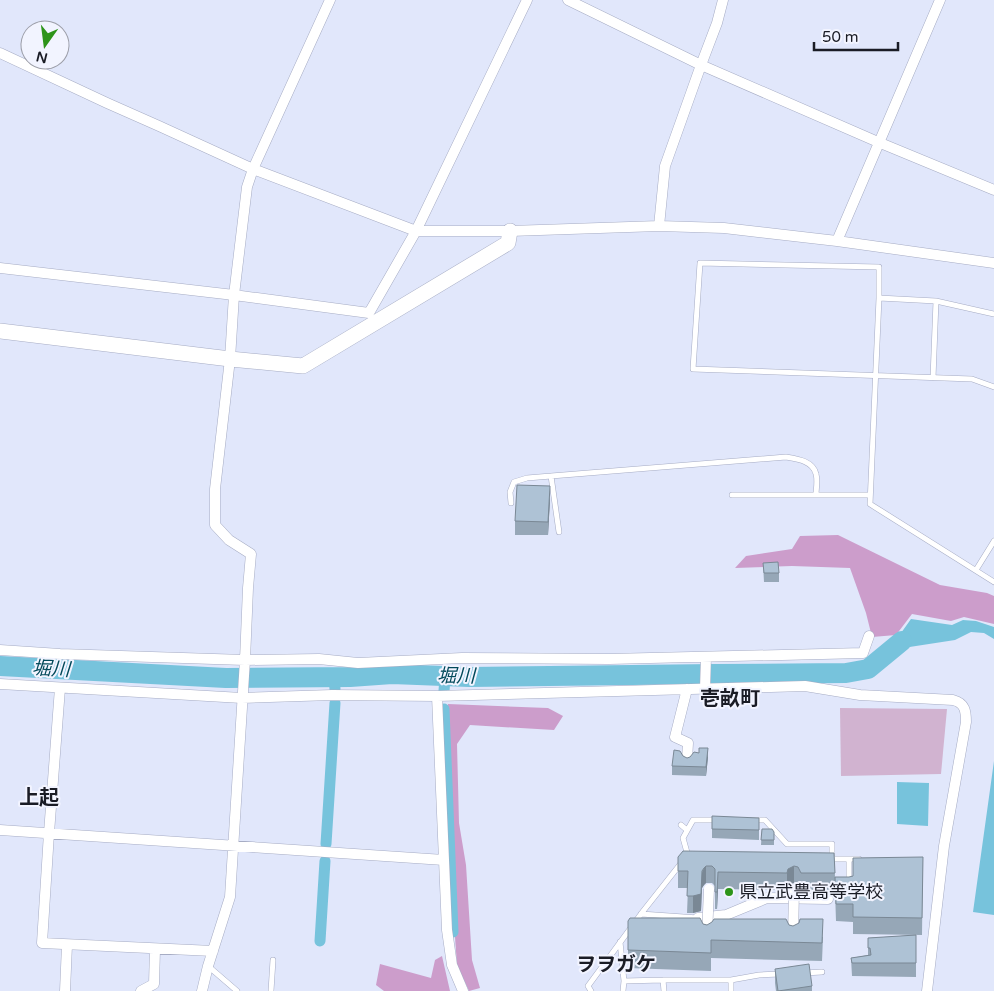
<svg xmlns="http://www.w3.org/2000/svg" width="994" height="991" viewBox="0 0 994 991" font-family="'Varela Round','Noto Sans JP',sans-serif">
	<rect width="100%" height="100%" fill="#e1e7fb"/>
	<path fill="#d1b3d0" d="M 840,708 L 947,709 L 941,774 L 841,776 Z"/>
	<path fill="#cc9dcb" d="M 838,535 L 940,585 L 987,593 L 994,596 L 994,624 L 964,617 L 951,621 L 912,614 L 896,635 L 872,637 L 866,613 L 850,568 L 792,566 L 735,568 L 746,556 L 792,549 L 800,536 Z
		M 448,704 L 548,708 L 563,716 L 554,730 L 470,725 L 457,744 L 459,823 L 466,865 L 472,960 L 480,988 L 469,991 L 457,965 L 453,909 L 445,722 Z
		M 442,956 L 450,991 L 384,991 L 376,985 L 380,964 L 431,978 L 435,960 Z"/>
	<path fill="#77c3dc" d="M 911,619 L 952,625 L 963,620 L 976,621 L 994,627 L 994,639 L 984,633 L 971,632 L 955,640 L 903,648 L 901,633 Z
		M 994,761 L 994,915 L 973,912 Z
		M 897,782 L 929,783 L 928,826 L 897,824 Z"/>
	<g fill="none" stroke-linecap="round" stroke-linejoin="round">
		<path stroke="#77c3dc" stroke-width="11" d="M 334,677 L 335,689
			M 444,691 L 445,677
			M 444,709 L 453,932
			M 326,844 L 335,703
			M 320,941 L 325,861"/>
		<path stroke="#77c3dc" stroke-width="20" d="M 0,666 L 226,678 L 350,677 L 392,674 L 469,677 L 715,674 L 846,673 L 868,669 L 902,641"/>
		<defs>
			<path id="lane" d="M 879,298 L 879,267 L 700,263 L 693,369 L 972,379 L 994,387
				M 994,314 L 936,301 L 879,298 L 870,504 L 994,582
				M 933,378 L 936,301
				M 551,476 L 559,532
				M 732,495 L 870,495
				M 511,503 L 510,492 L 514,482 L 527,478 L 551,476 L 786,457 C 798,459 813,461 816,474 C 818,481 816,489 816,495
				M 976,570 L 994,541
				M 752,820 L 765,820 L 787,844 L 832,844 L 832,859
				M 681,825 L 687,830
				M 688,856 L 683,838 L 693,820 L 718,820
				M 828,859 L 859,859
				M 849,859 L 849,884
				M 641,914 L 698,918
				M 620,942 L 624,981 L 623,991
				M 208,966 L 237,991
				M 804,973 L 822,972
				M 663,980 L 664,991
				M 731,980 L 731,991
				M 624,981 L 663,980 L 731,980 L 759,975 L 780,974
				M 271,991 L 273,960
				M 591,991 L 588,986 L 644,910 L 682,862"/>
			<path id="street" d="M 568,0 L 701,65 L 878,142 L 994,190
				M 0,53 L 107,103 L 159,126 L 253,169 L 416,231 L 510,231 L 659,226 L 724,228 L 837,241 L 994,263
				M 659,226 L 665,166 L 701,65 L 717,23 L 723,0
				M 837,241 L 940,0
				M 0,268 L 234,295 L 369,313 L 416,231 L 527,0
				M 0,650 L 60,654 L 152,657 L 245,660 L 319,659 L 358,663 L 462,658 L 609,659 L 863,653 L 869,636
				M 0,684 L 242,698 L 332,695 L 437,696 L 805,686 L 860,695 L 953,700 C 965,703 966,711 966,722 L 944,846 L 927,991
				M 60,688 L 49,833 L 42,943 L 213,951
				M 705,689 L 706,657
				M 437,696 L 447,930 L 452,965 L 463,991
				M 687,760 L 688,743 L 675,737 L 687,689
				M 0,830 L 444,860
				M 698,918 L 726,915 L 767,898 L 828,899
				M 65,991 L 67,945
				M 141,991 L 154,984 L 155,949
				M 202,991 L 208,966 L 230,897 L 245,660 L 248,588 L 251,554 L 229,540 L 215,525 L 215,489 L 230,359 L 234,295 L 247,187 L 253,169 L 330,0"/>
			<path id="secondary" d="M 0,331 L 230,359 L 303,366 L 508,243 L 510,231"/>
		</defs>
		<use href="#lane" stroke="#a6acc4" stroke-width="6"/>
		<use href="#street" stroke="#a6acc4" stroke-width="11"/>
		<use href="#secondary" stroke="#a6acc4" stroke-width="16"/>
		<use href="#lane" stroke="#fff" stroke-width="5"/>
		<use href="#street" stroke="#fff" stroke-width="10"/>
		<use href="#secondary" stroke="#fff" stroke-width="15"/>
		<defs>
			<path id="street-bridge" d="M 707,936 L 709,889
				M 793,937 L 794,890"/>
		</defs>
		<use href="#street-bridge" stroke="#a6acc4" stroke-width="11" stroke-linecap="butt"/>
		<use href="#street-bridge" stroke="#fff" stroke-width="10"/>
	</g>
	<path fill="#96a7b7" d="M 550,499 L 548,535 L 515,535 L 515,521 Z
		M 763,563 L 779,573 L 779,582 L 764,582 Z
		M 708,757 L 706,776 L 672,775 L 672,766 L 687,758 Z
		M 759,818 L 759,840 L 712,838 L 712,829 Z
		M 762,829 L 774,832 L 774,845 L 761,845 Z
		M 834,853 L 835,877 L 849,877 L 923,857 L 922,935 L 853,934 L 853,922 L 836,921 L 835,891 L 801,890 L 798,884 L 794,883 L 788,886 L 787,890 L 718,889 L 717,909 L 715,909 L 715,886 L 712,883 L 706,883 L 704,885 L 702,888 L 701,911 L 693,913 L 687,913 L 688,888 L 678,888 L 678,857 Z
		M 628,921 L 703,924 L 707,925 L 789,925 L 823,937 L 822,961 L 711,958 L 711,971 L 628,968 Z
		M 916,935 L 916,977 L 852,976 L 851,958 L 868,955 L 868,938 Z
		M 775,969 L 812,986 L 812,991 L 776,991 L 775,983 Z"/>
	<path fill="#7a8895" d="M 550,486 L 550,499 L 548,535 L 548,522 Z
		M 708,748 L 708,757 L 706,776 L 706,767 Z
		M 706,866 L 706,883 L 704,885 L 702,888 L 701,911 L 693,913 L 693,896 L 704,868 Z
		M 794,866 L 794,883 L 788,886 L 787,890 L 787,873 L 788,869 Z
		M 718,872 L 718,889 L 717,909 L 717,892 Z"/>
	<path fill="#aec2d5" stroke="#7a8895" d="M 517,485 L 550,486 L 548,522 L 515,521 Z
		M 778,562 L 779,573 L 764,573 L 763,563 Z
		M 699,748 L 708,748 L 706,767 L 672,766 L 674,750 L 680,751 L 683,756 L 687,758 L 690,757 L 694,752 L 699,753 Z
		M 712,816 L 759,818 L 759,830 L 712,829 Z
		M 762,829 L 772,829 L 774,832 L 774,840 L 761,840 Z
		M 683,851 L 834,853 L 835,873 L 801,873 L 798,867 L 794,866 L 788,869 L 787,873 L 718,872 L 717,892 L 715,892 L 715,869 L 712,866 L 706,866 L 704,868 L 702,871 L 701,894 L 693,896 L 687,896 L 688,871 L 678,871 L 678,857 Z
		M 923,857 L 922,918 L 853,917 L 853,904 L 836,904 L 835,877 L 849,877 L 853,876 L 853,858 Z
		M 630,918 L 700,918 L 703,924 L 707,925 L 712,922 L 714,919 L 786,919 L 789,925 L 793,926 L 799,923 L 800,919 L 823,919 L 822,943 L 711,940 L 711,953 L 628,950 L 628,921 Z
		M 916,935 L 916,963 L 852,963 L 851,958 L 871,955 L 870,948 L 868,948 L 868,938 Z
		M 809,964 L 812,986 L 778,991 L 775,969 Z"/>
	<circle fill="#2d941a" stroke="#f2f4ff" stroke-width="2" cx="729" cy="892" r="5"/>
	<g text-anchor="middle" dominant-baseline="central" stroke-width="4" stroke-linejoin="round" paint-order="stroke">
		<g font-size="18" fill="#1a1c25" stroke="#f2f4ff" text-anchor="start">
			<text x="739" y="892">県立武豊高等学校</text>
		</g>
		<g font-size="19" font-style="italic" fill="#02495a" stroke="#f2f4ff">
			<text transform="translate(51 669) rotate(3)">堀川</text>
			<text transform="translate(456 676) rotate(1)">堀川</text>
		</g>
		<g font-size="20" font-weight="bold" fill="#1a1c25" stroke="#f2f4ff">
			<text x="730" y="699">壱畝町</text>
			<text x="39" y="798">上起</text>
			<text x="616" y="965">ヲヲガケ</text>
		</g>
	</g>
	<g transform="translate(45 45) rotate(194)"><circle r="24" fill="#f2f4ff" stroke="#9c9ea8"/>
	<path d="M0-4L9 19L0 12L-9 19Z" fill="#2d941a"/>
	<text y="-8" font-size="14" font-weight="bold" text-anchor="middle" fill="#1a1c25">N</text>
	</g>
	<path d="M814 42v8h84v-8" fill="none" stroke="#1a1c25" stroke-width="2.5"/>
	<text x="822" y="42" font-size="15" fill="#1a1c25" stroke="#f2f4ff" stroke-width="4" paint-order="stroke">50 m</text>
</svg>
